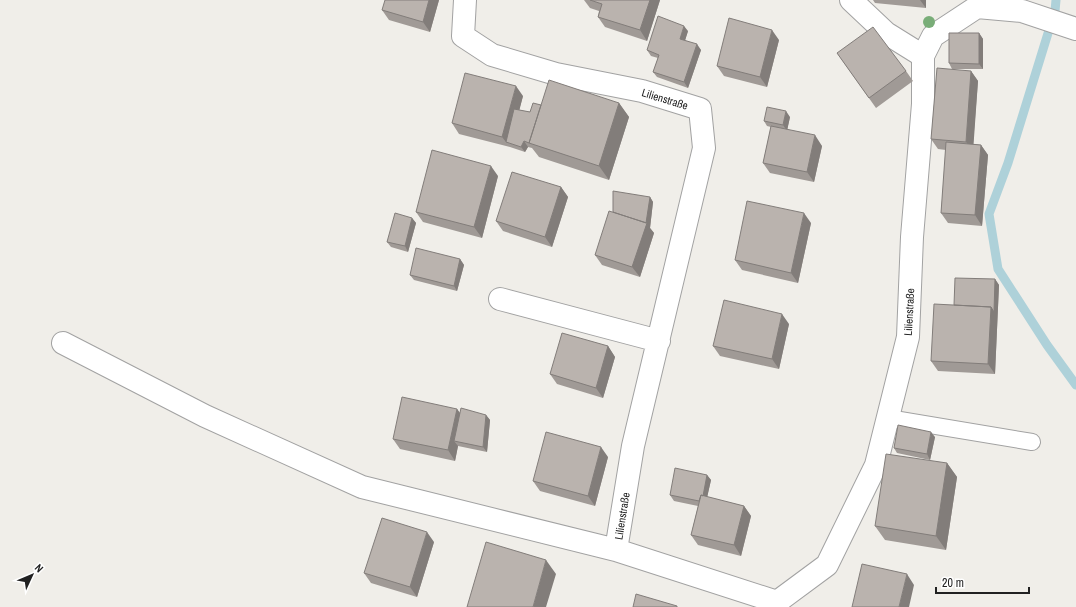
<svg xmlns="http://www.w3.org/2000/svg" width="1076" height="607" viewBox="0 0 1076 607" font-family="'Archivo Narrow',sans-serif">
	<rect width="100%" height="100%" fill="#f0eee9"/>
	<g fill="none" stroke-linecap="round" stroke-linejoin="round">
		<path stroke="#aed1d9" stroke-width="9" d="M 1055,11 L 1056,0
			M 1049,30 L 1008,163 L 989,214 L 998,269 L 1047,345 L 1076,385"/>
		<defs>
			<path id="service" d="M 888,418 L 1032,442"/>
			<path id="minor" d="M 465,0 L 463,36 L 492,55 L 556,74 L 642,91 L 700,109 L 704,148 L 633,446 L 616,550 L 777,602
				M 923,56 L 933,36 L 977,7 L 1022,11 L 1076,29
				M 500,299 L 659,341
				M 63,343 L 205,416 L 362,487 L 616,550
				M 776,607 L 777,602 L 827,565 L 876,465 L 908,337 L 912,237 L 923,104 L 923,56 L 886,33 L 851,0"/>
		</defs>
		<use href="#service" stroke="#a2a2a2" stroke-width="18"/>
		<use href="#minor" stroke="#a2a2a2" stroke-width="24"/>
		<use href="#service" stroke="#fff" stroke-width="16"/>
		<use href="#minor" stroke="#fff" stroke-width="22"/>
	</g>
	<circle fill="#79ad78" cx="929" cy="22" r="6"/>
	<path fill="#a09a96" d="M 439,0 L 430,32 L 389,20 L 382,10 Z
		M 584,0 L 660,0 L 647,41 L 605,27 L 598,17 L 599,11 L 590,8 Z
		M 873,0 L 926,0 L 926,8 L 875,3 Z
		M 688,31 L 685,40 L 701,50 L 688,88 L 657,77 L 653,72 L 658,58 L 651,56 L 647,50 Z
		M 979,33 L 983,39 L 983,69 L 952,69 L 949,63 Z
		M 779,40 L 767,87 L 724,76 L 717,66 Z
		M 837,53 L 906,71 L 913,81 L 876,108 Z
		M 971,71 L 978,81 L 973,144 L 981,145 L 988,155 L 982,226 L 948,223 L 941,213 L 946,150 L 938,149 L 931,139 Z
		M 523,96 L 519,110 L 530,112 L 541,105 L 619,103 L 629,117 L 609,180 L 539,157 L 532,148 L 528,147 L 525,152 L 510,147 L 459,134 L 452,123 Z
		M 790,117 L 787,130 L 822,146 L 814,182 L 770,173 L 763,163 L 771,127 L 767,126 L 764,121 Z
		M 498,176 L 482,238 L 423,222 L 416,212 Z
		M 561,187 L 568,197 L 552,247 L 503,231 L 496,221 Z
		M 650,197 L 653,202 L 650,228 L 654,233 L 640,277 L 602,265 L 595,255 L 613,212 Z
		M 412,218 L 416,223 L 408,252 L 391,247 L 387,242 Z
		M 811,223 L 798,283 L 742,270 L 735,260 Z
		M 460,259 L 464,265 L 457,291 L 414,280 L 410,275 Z
		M 995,279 L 999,285 L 995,374 L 938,371 L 931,361 L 954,305 Z
		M 789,324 L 779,369 L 720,356 L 713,346 Z
		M 608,346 L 615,357 L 603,398 L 557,384 L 550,374 Z
		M 457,409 L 460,413 L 486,415 L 490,420 L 487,452 L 458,446 L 455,461 L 400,449 L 393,439 Z
		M 935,437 L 930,460 L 897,453 L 894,448 Z
		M 608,457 L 595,506 L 540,491 L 533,481 Z
		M 947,463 L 957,477 L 946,550 L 885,540 L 875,526 Z
		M 707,475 L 711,480 L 707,497 L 744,506 L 751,516 L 741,556 L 698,545 L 691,535 L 698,506 L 674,501 L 670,495 Z
		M 434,542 L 417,597 L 371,583 L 364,573 Z"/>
	<path fill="#827d7a" d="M 429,0 L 439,0 L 430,32 L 423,22 Z
		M 650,0 L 660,0 L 647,41 L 640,30 Z
		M 920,0 L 926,0 L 926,8 Z
		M 684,26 L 688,31 L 684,44 L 680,39 Z
		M 772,30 L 779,40 L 767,87 L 760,77 Z
		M 979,33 L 983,39 L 983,69 L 979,64 Z
		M 697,44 L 701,50 L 688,88 L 684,82 Z
		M 971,71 L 978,81 L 973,152 L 966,142 Z
		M 516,86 L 523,96 L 511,143 L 506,142 L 502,137 Z
		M 619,103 L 629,117 L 609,180 L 599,166 Z
		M 786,111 L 790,117 L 787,131 L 783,125 Z
		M 815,135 L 822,146 L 814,182 L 807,172 Z
		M 524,141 L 528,147 L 525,152 L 521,147 Z
		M 981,145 L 988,155 L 982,226 L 975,215 Z
		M 491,166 L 498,176 L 482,238 L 474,227 Z
		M 561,187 L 568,197 L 552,247 L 545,237 Z
		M 650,197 L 653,202 L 650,228 L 654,233 L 640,277 L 632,267 Z
		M 804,213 L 811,223 L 798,283 L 791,273 Z
		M 412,218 L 416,223 L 408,252 L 405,246 Z
		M 460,259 L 464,265 L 457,291 L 454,286 Z
		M 995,279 L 999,285 L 995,374 L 988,364 L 991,307 Z
		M 782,314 L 789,324 L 779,369 L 772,359 Z
		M 608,346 L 615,357 L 603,398 L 596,388 Z
		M 457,409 L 464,419 L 454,441 L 458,446 L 455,461 L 448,450 Z
		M 486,415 L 490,420 L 487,452 L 483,447 Z
		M 931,432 L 935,437 L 930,460 L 927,454 Z
		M 601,447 L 608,457 L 595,506 L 588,496 Z
		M 947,463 L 957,477 L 946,550 L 936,536 Z
		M 707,475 L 711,480 L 705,507 L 701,502 Z
		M 744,506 L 751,516 L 741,556 L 734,545 Z
		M 427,532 L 434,542 L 417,597 L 410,587 Z
		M 546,560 L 556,574 L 546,607 L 533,607 Z
		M 907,574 L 914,585 L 909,607 L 899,607 Z"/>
	<path fill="#bab3ae" stroke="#827d7a" d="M 385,0 L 429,0 L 423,22 L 382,10 Z
		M 590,0 L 650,0 L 640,30 L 598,17 L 602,4 Z
		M 658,16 L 684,26 L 680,39 L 697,44 L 684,82 L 653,72 L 659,55 L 647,50 Z
		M 729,18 L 772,30 L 760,77 L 717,66 Z
		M 873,27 L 906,71 L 869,98 L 837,53 Z
		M 949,33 L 979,33 L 979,64 L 949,63 Z
		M 937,68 L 971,71 L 966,142 L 931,139 Z
		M 465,73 L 516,86 L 502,137 L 452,123 Z
		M 549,80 L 619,103 L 599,166 L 529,143 Z
		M 533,103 L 541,105 L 529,143 L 524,141 L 521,147 L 506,142 L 514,109 L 530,112 Z
		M 767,107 L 786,111 L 783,125 L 764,121 Z
		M 771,126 L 815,135 L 807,172 L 763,163 Z
		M 946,142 L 981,145 L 975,215 L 941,213 Z
		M 432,150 L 491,166 L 474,227 L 416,212 Z
		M 512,172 L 561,187 L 545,237 L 496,221 Z
		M 613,191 L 650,197 L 646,223 L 613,212 Z
		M 747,201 L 804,213 L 791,273 L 735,260 Z
		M 609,211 L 647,223 L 632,267 L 595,255 Z
		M 395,213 L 412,218 L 405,246 L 387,242 Z
		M 416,248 L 460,259 L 454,286 L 410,275 Z
		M 955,278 L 995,279 L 994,312 L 991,307 L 954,305 Z
		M 724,300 L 782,314 L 772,359 L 713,346 Z
		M 934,304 L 991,307 L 988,364 L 931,361 Z
		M 562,333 L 608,346 L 596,388 L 550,374 Z
		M 402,397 L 457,409 L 448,450 L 393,439 Z
		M 461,408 L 486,415 L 483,447 L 454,441 Z
		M 898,425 L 931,432 L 927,454 L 894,448 Z
		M 546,432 L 601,447 L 588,496 L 533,481 Z
		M 886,454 L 947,463 L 936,536 L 875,526 Z
		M 675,468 L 707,475 L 703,496 L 701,495 L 699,501 L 670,495 Z
		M 701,495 L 744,506 L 734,545 L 691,535 Z
		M 382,518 L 427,532 L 410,587 L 364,573 Z
		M 486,542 L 546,560 L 533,607 L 467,607 Z
		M 862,564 L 907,574 L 899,607 L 852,607 Z
		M 636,594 L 677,606 L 677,607 L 633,607 Z"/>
	<g text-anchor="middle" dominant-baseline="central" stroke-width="3.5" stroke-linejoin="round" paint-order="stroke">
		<g font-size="11" fill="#212121" stroke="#fff">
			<text transform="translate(665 99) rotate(17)">Lilienstraße</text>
			<text transform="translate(909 312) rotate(-87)">Lilienstraße</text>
			<text transform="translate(622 516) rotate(-81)">Lilienstraße</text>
		</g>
	</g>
	<g transform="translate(32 575) rotate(46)" stroke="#ffffff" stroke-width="3" paint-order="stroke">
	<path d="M0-3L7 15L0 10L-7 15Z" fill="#212121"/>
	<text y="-6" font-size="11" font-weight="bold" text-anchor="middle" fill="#212121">N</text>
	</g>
	<path d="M936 587v6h93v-6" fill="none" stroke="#212121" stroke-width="2"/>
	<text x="942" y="587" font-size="12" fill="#212121" stroke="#ffffff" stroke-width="3" paint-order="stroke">20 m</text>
</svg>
